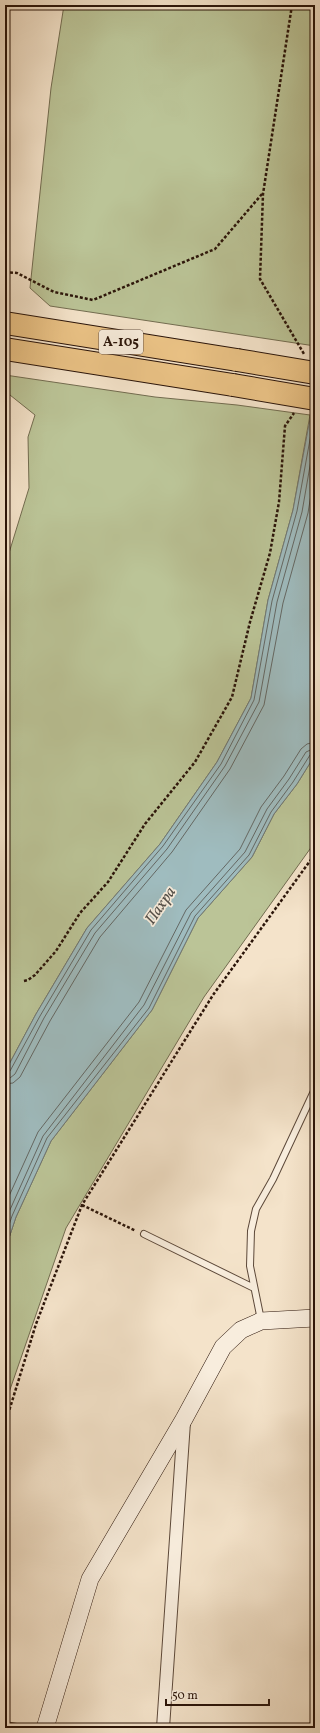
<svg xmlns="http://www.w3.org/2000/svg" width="320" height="1733" viewBox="0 0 320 1733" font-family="Vollkorn,serif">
	<rect width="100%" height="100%" fill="#f4e3ca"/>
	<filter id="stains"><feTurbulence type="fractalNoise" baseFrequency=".005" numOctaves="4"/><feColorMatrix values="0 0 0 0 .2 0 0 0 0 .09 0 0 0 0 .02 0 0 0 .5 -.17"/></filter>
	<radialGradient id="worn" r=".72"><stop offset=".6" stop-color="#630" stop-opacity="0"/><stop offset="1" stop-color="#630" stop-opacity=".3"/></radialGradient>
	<path fill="#bbc497" stroke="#726c50" d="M 64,5 L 315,5 L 315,346 L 50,306 L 30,288 L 51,88 Z
		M 5,375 L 155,397 L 237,405 L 310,415 L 293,510 L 268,600 L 251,698 L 217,762 L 160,844 L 87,928 L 36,1014 L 5,1072 L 5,566 L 29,488 L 28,437 L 35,415 L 5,391 Z
		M 315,755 L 315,842 L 204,997 L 66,1228 L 5,1404 L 5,1250 L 16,1217 L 51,1141 L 152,1010 L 198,918 L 252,857 L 274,814 L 297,784 Z"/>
	<path fill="#9fbcbf" stroke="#707976" d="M 315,392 L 315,755 L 297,784 L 274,814 L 252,857 L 198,918 L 152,1010 L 51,1141 L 16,1217 L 5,1250 L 5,1072 L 36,1014 L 87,928 L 160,844 L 217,762 L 251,698 L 268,600 L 293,510 Z"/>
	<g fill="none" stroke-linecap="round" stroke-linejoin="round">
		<path stroke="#646864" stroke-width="1" d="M 5,1073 L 10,1071 L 40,1016 L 91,930 L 163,846 L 221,764 L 254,700 L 272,601 L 297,511 L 315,412
			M 5,1078 L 10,1078 L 15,1074 L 44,1018 L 95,933 L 167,849 L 225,766 L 259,702 L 277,602 L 302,512 L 315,437
			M 5,1084 L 13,1083 L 20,1077 L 50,1021 L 100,937 L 172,852 L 230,769 L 264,705 L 283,603 L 308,513 L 315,470
			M 5,1205 L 38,1132 L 139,1002 L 186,910 L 240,849 L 261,807 L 284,776 L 301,749 L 307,744 L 315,742
			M 5,1221 L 43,1136 L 144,1005 L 191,913 L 245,852 L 267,809 L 289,779 L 306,752 L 315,748
			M 5,1237 L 12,1216 L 47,1138 L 149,1008 L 195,916 L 249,855 L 271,812 L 293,782 L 310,755 L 315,753"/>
		<defs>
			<path id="lane" d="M 144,1234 L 254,1288
				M 261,1320 L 250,1266 L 251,1231 L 256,1209 L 273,1179 L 315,1089
				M 5,1725 L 22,1728"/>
			<path id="street" d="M 163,1728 L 184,1422
				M 314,1728 L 315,1728"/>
			<path id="secondary" d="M 45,1728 L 90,1579 L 184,1419 L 223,1347 L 241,1330 L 261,1321 L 315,1318"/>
			<path id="highway" d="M 5,323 L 237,360
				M 5,349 L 233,385"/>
		</defs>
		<use href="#lane" stroke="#5c4839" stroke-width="8"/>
		<use href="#street" stroke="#5c4839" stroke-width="14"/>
		<use href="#secondary" stroke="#2a1409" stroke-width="18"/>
		<use href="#highway" stroke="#2a1409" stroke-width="24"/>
		<path stroke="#2a1409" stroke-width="2.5" stroke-dasharray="3 2" stroke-linecap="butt" d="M 292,5 L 263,194 L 260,279 L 304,354
			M 5,272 L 17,273 L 54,292 L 93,300 L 215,249 L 262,194
			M 24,981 L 28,980 L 35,975 L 56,951 L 80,913 L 108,882 L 145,824 L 195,762 L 232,697 L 250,622 L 270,553 L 279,502 L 285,426 L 294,413
			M 82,1205 L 136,1231
			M 5,1424 L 36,1324 L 82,1205 L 213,995 L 315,854"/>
		<use href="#lane" stroke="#f8eddd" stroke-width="6"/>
		<use href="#street" stroke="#f8eddd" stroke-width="12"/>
		<use href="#secondary" stroke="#f8eddd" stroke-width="17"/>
		<use href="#highway" stroke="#eac285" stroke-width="22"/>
		<defs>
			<path id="highway-bridge" d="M 237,360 L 315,373
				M 233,385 L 315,399"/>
		</defs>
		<use href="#highway-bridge" stroke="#2a1409" stroke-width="24" stroke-linecap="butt"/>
		<use href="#highway-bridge" stroke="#eac285" stroke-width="22"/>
	</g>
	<g text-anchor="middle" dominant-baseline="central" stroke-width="3.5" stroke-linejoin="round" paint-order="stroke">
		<rect fill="#f8eddd" stroke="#685549" stroke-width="1" x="99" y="330" width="44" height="24" rx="3"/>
		<g font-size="14" font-weight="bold" fill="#2a1409">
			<text x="121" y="342">А-105</text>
		</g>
		<g font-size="16" font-style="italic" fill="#534f49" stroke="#f8eddd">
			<text transform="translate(161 906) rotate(-56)">Пахра</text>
		</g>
	</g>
	<rect width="320" height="1733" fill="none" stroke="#f4e3ca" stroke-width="20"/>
	<rect x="6" y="6" width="308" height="1721" fill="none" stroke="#2a1409" stroke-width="2"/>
	<rect x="10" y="10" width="300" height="1713" fill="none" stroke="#2a1409"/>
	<path d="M166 1699v6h103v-6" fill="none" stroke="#2a1409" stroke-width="2"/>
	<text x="172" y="1699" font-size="12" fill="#2a1409" stroke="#f8eddd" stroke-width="3" paint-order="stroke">50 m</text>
	<rect width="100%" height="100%" filter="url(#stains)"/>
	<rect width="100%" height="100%" fill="url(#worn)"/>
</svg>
